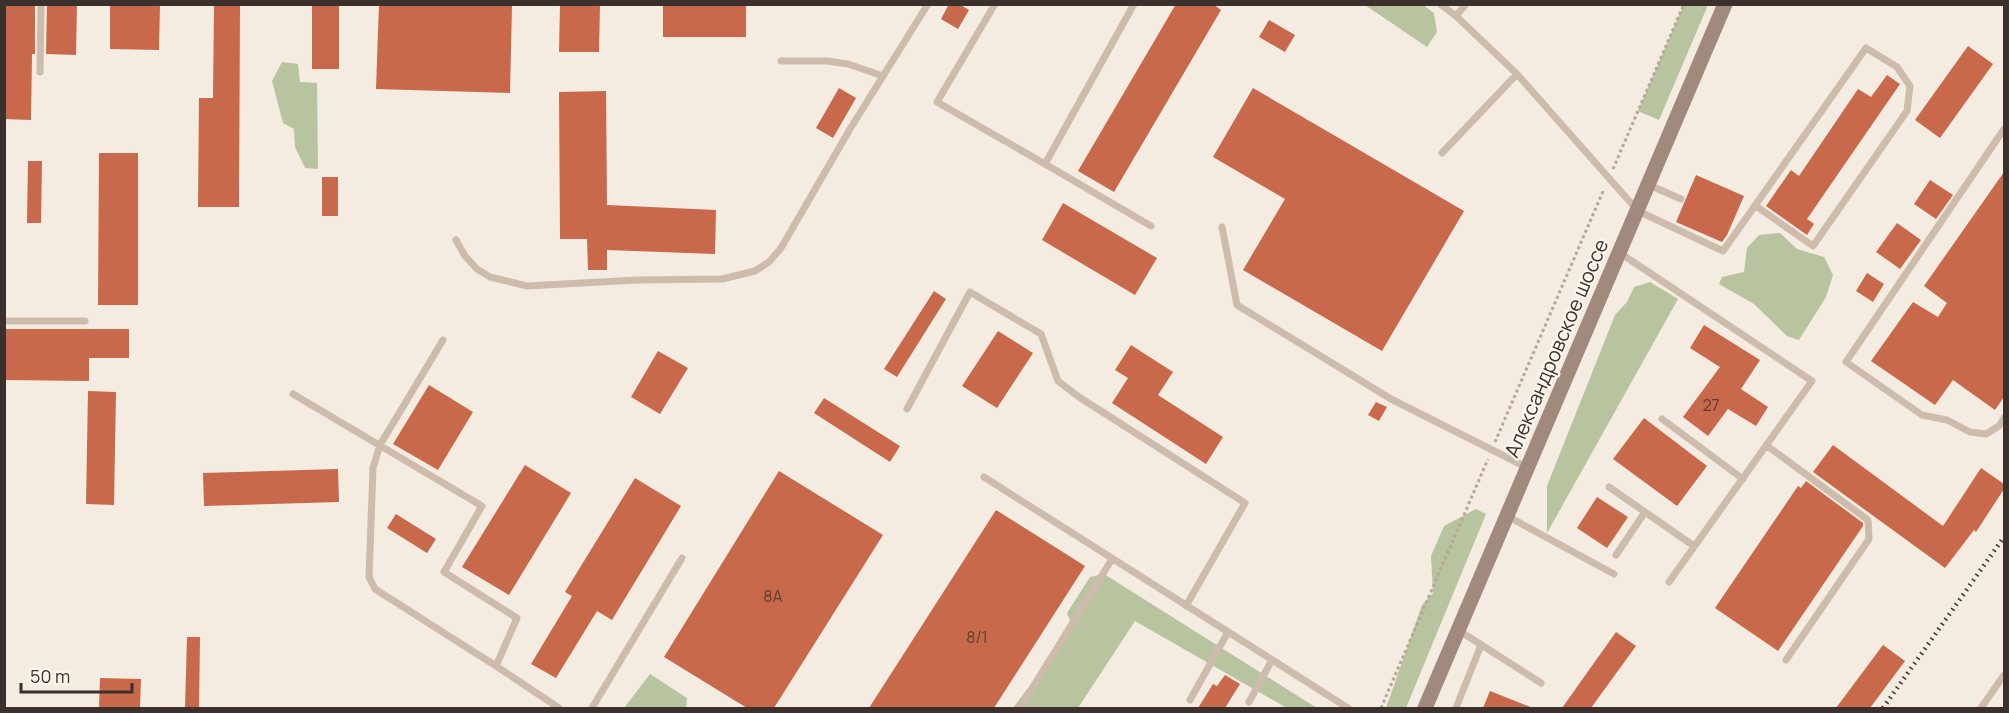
<svg xmlns="http://www.w3.org/2000/svg" width="2009" height="713" viewBox="0 0 2009 713" font-family="Manrope,sans-serif">
	<rect width="100%" height="100%" fill="#f4ebe1"/>
	<path fill="#b8c4a0" d="M 1684,4 L 1708,5 L 1659,120 L 1638,111 Z
		M 1365,5 L 1423,5 L 1434,13 L 1437,32 L 1427,47 Z
		M 282,62 L 298,64 L 300,82 L 317,83 L 318,169 L 305,168 L 295,147 L 294,129 L 283,123 L 272,81 Z
		M 1780,233 L 1797,249 L 1824,257 L 1833,275 L 1826,297 L 1799,340 L 1787,336 L 1754,304 L 1719,284 L 1722,277 L 1744,272 L 1747,248 L 1759,235 Z
		M 1650,282 L 1678,299 L 1547,533 L 1547,486 L 1615,315 L 1627,302 L 1634,287 Z
		M 1476,509 L 1486,514 L 1406,708 L 1386,708 L 1422,605 L 1433,593 L 1431,556 L 1444,526 Z
		M 1104,574 L 1317,708 L 1287,708 L 1135,621 L 1078,708 L 1013,708 L 1073,628 L 1067,613 L 1090,577 Z
		M 650,674 L 687,698 L 686,708 L 624,708 Z"/>
	<path fill="#c8694b" d="M 4,4 L 35,4 L 35,54 L 32,54 L 31,120 L 4,119 Z
		M 47,4 L 77,4 L 76,55 L 46,54 Z
		M 110,4 L 160,4 L 159,50 L 110,49 Z
		M 214,4 L 240,4 L 239,207 L 198,207 L 199,98 L 213,98 Z
		M 312,4 L 339,4 L 339,69 L 312,69 Z
		M 379,4 L 512,6 L 510,93 L 376,89 Z
		M 560,4 L 600,4 L 599,52 L 559,52 Z
		M 663,4 L 746,4 L 746,37 L 663,37 Z
		M 949,4 L 959,4 L 969,10 L 958,29 L 941,19 Z
		M 1176,4 L 1213,4 L 1221,10 L 1114,192 L 1078,171 Z
		M 1269,20 L 1295,35 L 1285,52 L 1259,37 Z
		M 1968,46 L 1993,64 L 1940,138 L 1915,120 Z
		M 1887,75 L 1900,84 L 1807,219 L 1814,224 L 1807,235 L 1766,206 L 1791,170 L 1799,176 L 1858,89 L 1871,97 Z
		M 839,88 L 856,98 L 833,138 L 816,128 Z
		M 1253,88 L 1464,211 L 1382,351 L 1243,270 L 1285,199 L 1213,157 Z
		M 606,91 L 607,205 L 716,210 L 715,254 L 607,250 L 607,270 L 588,270 L 587,239 L 560,239 L 559,92 Z
		M 99,153 L 138,153 L 138,305 L 98,305 Z
		M 28,161 L 42,161 L 41,223 L 27,223 Z
		M 2004,172 L 2004,397 L 1995,410 L 1953,380 L 1935,405 L 1871,361 L 1913,302 L 1938,317 L 1947,303 L 1924,286 Z
		M 1696,175 L 1744,196 L 1727,235 L 1722,242 L 1676,222 Z
		M 322,177 L 338,177 L 338,216 L 322,216 Z
		M 1930,180 L 1953,195 L 1936,219 L 1914,204 Z
		M 1063,203 L 1157,258 L 1135,295 L 1042,240 Z
		M 1897,223 L 1921,240 L 1900,269 L 1876,252 Z
		M 1867,273 L 1884,284 L 1873,302 L 1856,291 Z
		M 934,291 L 946,299 L 897,377 L 884,369 Z
		M 1704,325 L 1760,360 L 1741,389 L 1768,407 L 1756,426 L 1728,409 L 1708,436 L 1683,417 L 1720,367 L 1690,348 Z
		M 4,329 L 129,329 L 129,358 L 89,358 L 89,381 L 4,380 Z
		M 998,331 L 1033,353 L 997,408 L 962,386 Z
		M 1131,345 L 1173,372 L 1158,395 L 1223,437 L 1206,464 L 1112,403 L 1128,378 L 1115,370 Z
		M 658,351 L 688,368 L 660,414 L 631,397 Z
		M 429,385 L 473,412 L 438,470 L 393,444 Z
		M 88,391 L 116,392 L 114,505 L 86,504 Z
		M 824,398 L 900,446 L 890,462 L 814,413 Z
		M 1376,402 L 1387,407 L 1379,421 L 1368,415 Z
		M 1644,418 L 1707,466 L 1677,506 L 1613,459 Z
		M 1833,445 L 1943,526 L 1981,468 L 2004,484 L 2004,489 L 1976,532 L 1974,530 L 1945,568 L 1813,472 Z
		M 525,465 L 571,493 L 509,595 L 462,567 Z
		M 338,469 L 339,502 L 204,506 L 203,473 Z
		M 779,471 L 883,535 L 774,708 L 747,708 L 664,657 Z
		M 635,478 L 681,506 L 612,620 L 597,611 L 556,678 L 531,664 L 572,596 L 565,592 Z
		M 1806,481 L 1863,523 L 1863,526 L 1778,651 L 1715,608 L 1798,486 L 1801,488 Z
		M 1597,497 L 1628,517 L 1607,548 L 1577,528 Z
		M 996,510 L 1085,566 L 994,708 L 869,708 Z
		M 396,514 L 436,539 L 427,553 L 387,528 Z
		M 1616,632 L 1636,646 L 1591,708 L 1562,708 Z
		M 187,637 L 200,637 L 199,708 L 185,708 Z
		M 1883,645 L 1905,661 L 1870,708 L 1836,708 Z
		M 1225,675 L 1240,684 L 1225,708 L 1198,708 L 1213,684 L 1217,686 Z
		M 100,678 L 141,679 L 140,708 L 99,708 Z
		M 1490,691 L 1533,708 L 1483,708 Z"/>
	<g fill="none" stroke-linecap="round" stroke-linejoin="round">
		<path stroke="#b9a596" stroke-width="3" stroke-dasharray="3 3" stroke-linecap="butt" d="M 1613,169 L 1684,4
			M 1495,442 L 1604,189
			M 1381,708 L 1488,459"/>
		<path stroke="#cdbbac" stroke-width="7" d="M 995,4 L 937,102 L 1045,164 L 1134,4
			M 1440,4 L 1456,16 L 1517,74 L 1638,211 L 1723,251 L 1866,48 L 1897,67 L 1910,86 L 1907,111 L 1813,246 L 1756,206
			M 1456,16 L 1466,4
			M 781,61 L 827,61 L 848,64 L 883,76
			M 40,72 L 41,4
			M 2004,129 L 1846,362 L 1922,415 L 1947,420 L 1970,432 L 1986,434 L 1999,426 L 2004,418
			M 1442,153 L 1517,74
			M 1045,164 L 1151,226
			M 1649,185 L 1681,199
			M 1222,227 L 1237,305 L 1391,399 L 1528,468
			M 456,240 L 465,256 L 477,269 L 490,277 L 527,286 L 637,280 L 722,279 L 755,271 L 769,262 L 781,248 L 850,129 L 928,4
			M 1620,253 L 1812,381 L 1669,582
			M 4,321 L 85,321
			M 443,340 L 380,445 L 373,468 L 369,577 L 375,589 L 496,666 L 559,708
			M 293,394 L 482,506 L 444,572 L 517,618 L 496,666
			M 907,409 L 970,292 L 1041,334 L 1058,381 L 1079,397 L 1245,503 L 1186,606
			M 1662,419 L 1743,479
			M 1766,445 L 1868,520 L 1869,539 L 1786,660
			M 984,477 L 1348,708
			M 1609,487 L 1694,546
			M 1507,516 L 1614,574
			M 1616,555 L 1645,512
			M 1458,630 L 1541,683
			M 1190,700 L 1228,632
			M 1249,702 L 1272,660
			M 592,708 L 682,558
			M 1020,708 L 1112,559
			M 1456,708 L 1481,645
			M 1981,708 L 2004,675"/>
		<path stroke="#a18a7d" stroke-width="15" d="M 1425,708 L 1725,4"/>
		<path stroke="#3b302b" stroke-width="4.5" stroke-dasharray="1.5 4.5" stroke-linecap="butt" d="M 1883,708 L 2004,537"/>
	</g>
	<g text-anchor="middle" dominant-baseline="central" stroke-width="4.5" stroke-linejoin="round" paint-order="stroke">
		<g font-size="16" fill="#5e3e33">
			<text x="1711" y="405">27</text>
			<text x="773" y="596">8А</text>
			<text x="977" y="637">8/1</text>
		</g>
		<g font-size="20" fill="#3b302b" stroke="#fbf5ee">
			<text transform="translate(1556 348) rotate(-67)">Александровское шоссе</text>
		</g>
	</g>
	<rect width="2009" height="713" fill="none" stroke="#3b302b" stroke-width="12"/>
	<path d="M21 683v9h111v-9" fill="none" stroke="#3b302b" stroke-width="3"/>
	<text x="30" y="683" font-size="18" fill="#3b302b" stroke="#fbf5ee" stroke-width="4.5" paint-order="stroke">50 m</text>
</svg>
